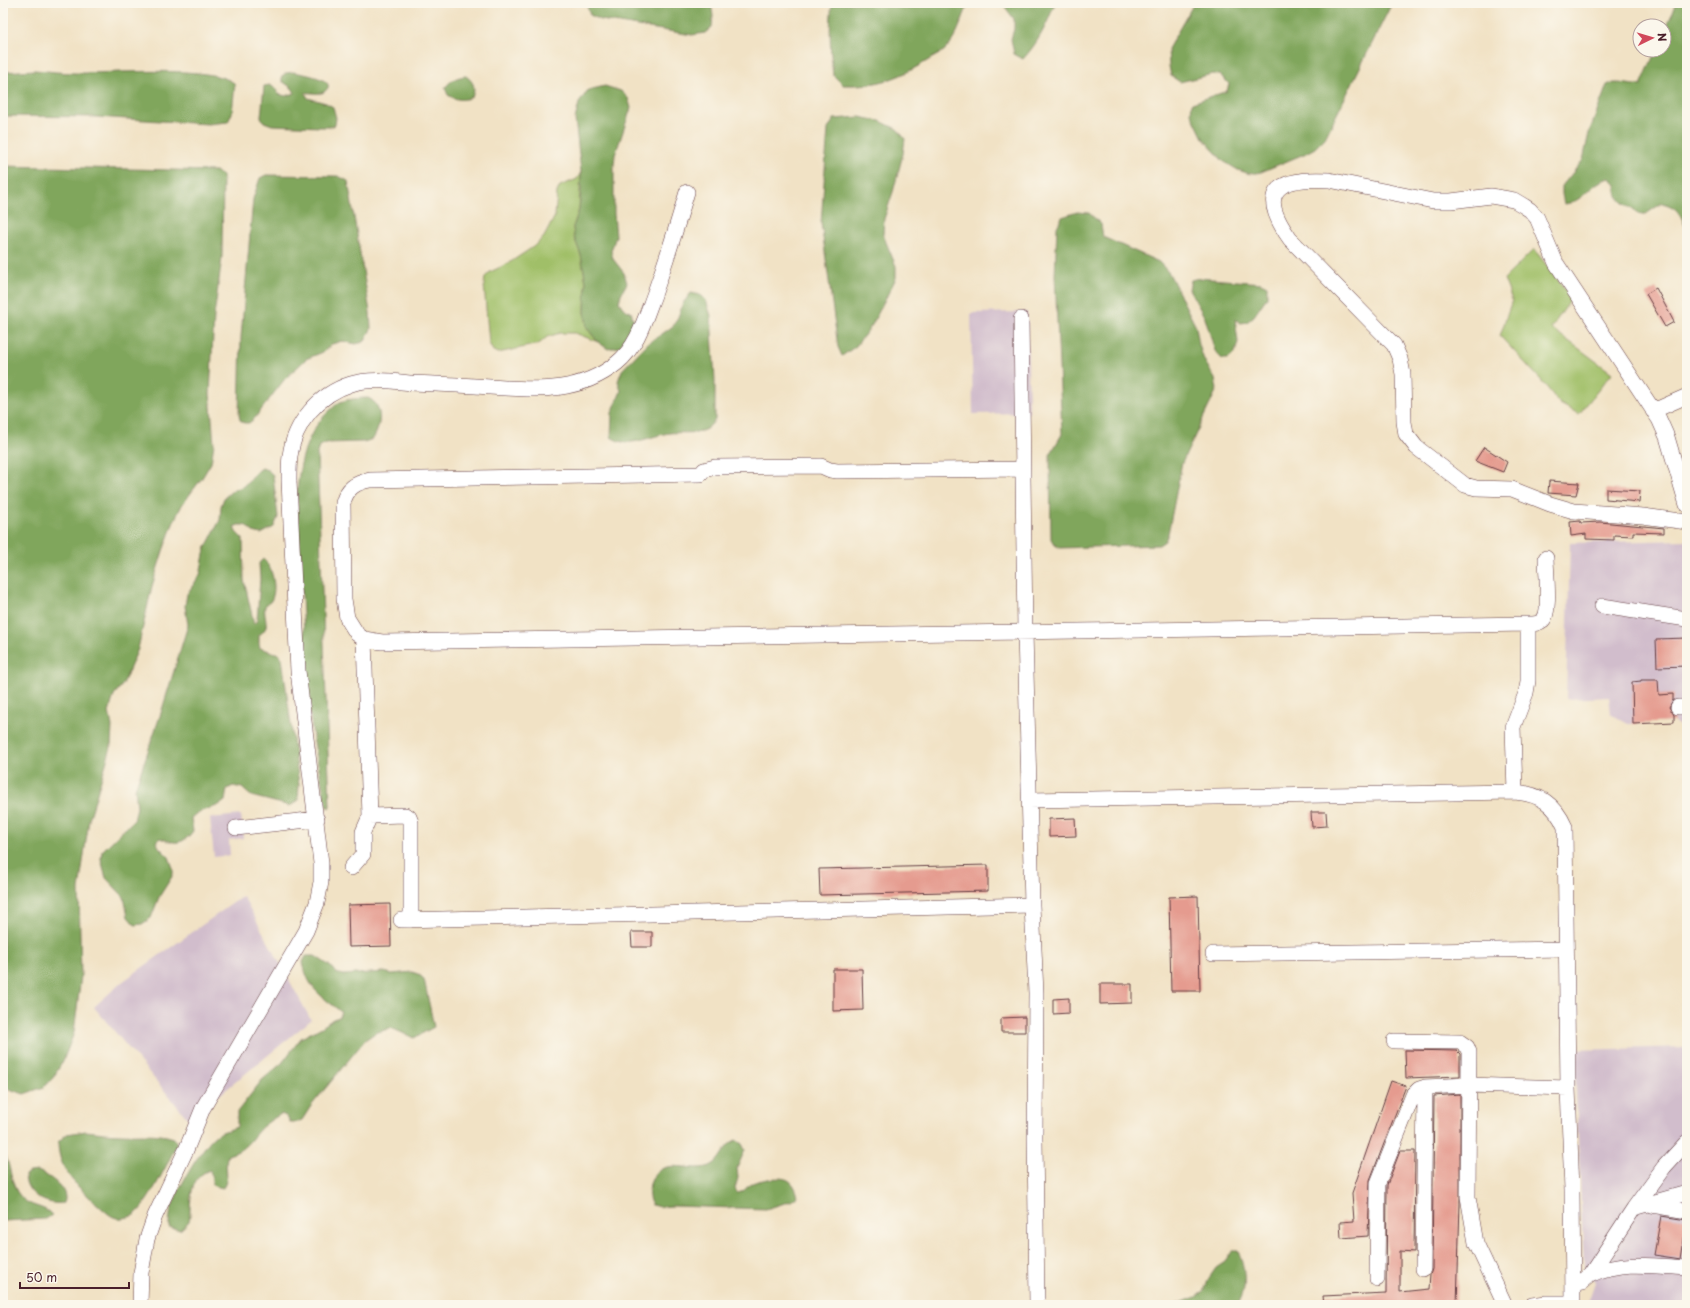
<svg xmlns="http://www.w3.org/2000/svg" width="1690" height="1308" viewBox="0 0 1690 1308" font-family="'Playpen Sans',sans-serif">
	<rect width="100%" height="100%" fill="#fbf7ec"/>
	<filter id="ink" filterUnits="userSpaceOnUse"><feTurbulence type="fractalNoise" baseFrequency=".025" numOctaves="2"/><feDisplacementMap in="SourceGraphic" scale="8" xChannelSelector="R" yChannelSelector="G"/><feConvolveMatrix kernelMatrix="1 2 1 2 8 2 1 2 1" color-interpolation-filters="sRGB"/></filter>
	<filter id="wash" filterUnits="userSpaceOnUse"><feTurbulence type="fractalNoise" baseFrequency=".012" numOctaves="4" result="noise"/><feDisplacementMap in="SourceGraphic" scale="16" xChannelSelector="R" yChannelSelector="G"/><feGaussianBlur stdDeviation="0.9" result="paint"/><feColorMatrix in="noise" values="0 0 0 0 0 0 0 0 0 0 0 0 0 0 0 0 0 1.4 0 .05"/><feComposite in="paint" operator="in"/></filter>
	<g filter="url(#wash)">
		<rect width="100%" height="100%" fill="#f1e2c5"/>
		<path fill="#d1bdcc" d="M 1027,312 L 1029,413 L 973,414 L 971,313 Z
			M 1687,540 L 1687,731 L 1674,722 L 1629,724 L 1611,714 L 1609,697 L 1566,699 L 1570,543 Z
			M 241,815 L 243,838 L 229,840 L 230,855 L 214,857 L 210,818 Z
			M 243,896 L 311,1020 L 189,1120 L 94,1007 L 122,982 Z
			M 1687,1047 L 1687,1305 L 1587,1305 L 1595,1282 L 1584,1266 L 1574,1050 Z"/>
		<path fill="#a0bf67" stroke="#756f49" d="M 581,172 L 579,210 L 573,227 L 574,237 L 581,255 L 586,282 L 585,312 L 587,328 L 598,342 L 575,333 L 560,333 L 547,337 L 539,344 L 498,353 L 493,351 L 489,343 L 484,285 L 485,277 L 490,272 L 509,263 L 533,247 L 544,237 L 555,216 L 557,192 L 560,186 L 577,179 Z
			M 1534,249 L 1572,298 L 1551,328 L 1612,373 L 1579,414 L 1560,404 L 1541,380 L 1500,336 L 1512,300 L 1504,279 Z"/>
		<path fill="#80a65c" stroke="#656244" d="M 586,3 L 711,3 L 713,16 L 712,27 L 705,33 L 692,35 L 601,20 L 590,15 Z
			M 832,3 L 969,3 C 962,18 957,38 946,49 C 941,54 933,57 927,61 C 897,79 879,86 843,85 L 833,75 C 830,51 829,28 832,3 Z
			M 1002,3 L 1055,3 C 1047,24 1039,42 1023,59 L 1014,54 L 1011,39 L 1014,29 L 1014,19 Z
			M 1194,3 L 1392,3 L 1325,138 L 1315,148 L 1304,154 L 1261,172 L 1250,174 L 1238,170 L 1223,161 L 1203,138 L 1191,113 L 1192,103 L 1227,91 L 1229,84 L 1220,75 L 1212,74 L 1180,82 L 1171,76 L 1169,66 L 1168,49 Z
			M 1677,3 L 1687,3 L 1687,231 C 1681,216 1679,207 1662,203 L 1646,214 L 1639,214 L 1622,202 L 1617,196 L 1616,185 L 1610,178 C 1591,181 1584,203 1564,204 L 1562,194 L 1562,186 L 1583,160 L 1589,133 L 1607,85 C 1617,80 1630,86 1641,85 L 1656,50 L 1664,50 L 1664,32 Z
			M 35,70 C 49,71 62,73 75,73 C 107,74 214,64 235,84 L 232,113 L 228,122 L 208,124 L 96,117 L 3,116 L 3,72 Z
			M 293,72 C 298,73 342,79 324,92 C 319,95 311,92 305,93 L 308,98 L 326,103 L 333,107 L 336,118 L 335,125 L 330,127 L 320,127 L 272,125 L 264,122 L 261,117 L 264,86 L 270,85 L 276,89 L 278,94 L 286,96 L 295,93 L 292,88 L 282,81 L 282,76 L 286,73 Z
			M 466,76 C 474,82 476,88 472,97 C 463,101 456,100 448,95 L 445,88 C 451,80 456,77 466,76 Z
			M 605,86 L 621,91 L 628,98 L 631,108 L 615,155 L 614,165 L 614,214 L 616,236 L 611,251 L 613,259 L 624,273 L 627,283 L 621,294 L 619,302 L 624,309 L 631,312 L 634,321 L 630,334 L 619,347 L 608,349 L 598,342 L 587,328 L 585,312 L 586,282 L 581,255 L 574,237 L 573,227 L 579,210 L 581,190 L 581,172 L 575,119 L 579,103 L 588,90 Z
			M 860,117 L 880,121 L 897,129 L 905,139 L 903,154 L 893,192 L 884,219 L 883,235 L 896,266 L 896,278 L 872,325 L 856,346 L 842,356 L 838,347 L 821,223 L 828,129 L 834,119 Z
			M 3,166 L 215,171 L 223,176 L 222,258 L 214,316 L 210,394 L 214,444 L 211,463 L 202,478 L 182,505 L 174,521 L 163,551 L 152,586 L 138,649 L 123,684 L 114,695 L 109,712 L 112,726 L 111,747 L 89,820 L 79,890 L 81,976 L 74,1033 L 63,1061 L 53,1078 L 44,1087 L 24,1094 L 3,1087 Z
			M 266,175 L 338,176 L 348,181 L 370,312 L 371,329 L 364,342 L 356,344 L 342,341 L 332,344 L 323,352 L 306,359 L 284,380 L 255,418 L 249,423 L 244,423 L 240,420 L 239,415 L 241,337 L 253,199 L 260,178 Z
			M 1077,212 L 1089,213 L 1101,224 L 1103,237 L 1159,262 L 1169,273 L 1196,327 L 1199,345 L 1204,360 L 1215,379 L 1217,389 L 1182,463 L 1168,534 L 1165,541 L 1159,545 L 1059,548 L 1054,544 L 1051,539 L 1050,455 L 1062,434 L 1055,275 L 1057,227 L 1062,217 Z
			M 1199,278 L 1261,283 L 1267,286 L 1267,297 L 1254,316 L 1247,322 L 1241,323 L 1235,319 L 1238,342 L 1235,353 L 1228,359 L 1222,359 L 1215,351 L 1205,318 L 1189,289 L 1191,280 Z
			M 691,293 L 701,295 L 706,300 L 711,316 L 715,380 L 715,420 C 711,425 707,430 701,431 C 691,434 680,432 670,433 C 651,435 628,450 611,437 L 612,413 L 621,391 L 618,381 L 622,370 L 648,343 L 662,334 L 673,326 L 678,317 L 683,303 Z
			M 368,398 C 384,405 381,426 373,439 L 364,442 L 326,443 L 320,446 L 317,452 L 330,806 L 329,808 L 326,806 L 313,737 L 307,692 L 297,498 C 298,467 305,434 328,412 C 332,409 336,404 340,402 C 348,399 359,398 368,398 Z
			M 262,468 L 268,470 L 273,475 L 278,517 L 274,527 L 261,534 L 253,532 L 245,525 L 238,525 L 234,527 L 236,532 L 243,539 L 244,580 L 254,624 L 257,620 L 260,579 L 259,563 L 263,559 C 273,566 278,592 270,602 C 270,602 265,605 265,606 C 263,620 272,626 259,635 L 259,643 L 260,648 L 279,654 L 282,658 L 299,784 L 298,801 L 290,806 L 251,796 L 242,788 L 233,786 L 227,789 L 225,801 C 213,811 203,806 191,818 L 193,831 C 183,845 175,844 160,838 L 156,841 L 159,847 L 169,857 L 173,868 L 173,875 L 159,897 L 151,918 L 142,924 L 135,925 L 128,917 L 124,897 L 106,878 L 101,859 L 102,851 L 134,820 L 137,807 L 135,789 L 161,713 L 188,625 L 185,606 L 187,594 L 200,575 L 205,549 L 220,520 L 221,506 L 224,498 L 233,490 L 242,487 L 249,481 L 255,473 Z
			M 306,956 L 315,956 L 330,966 L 336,973 L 343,975 L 384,972 L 392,974 L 412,972 L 418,974 L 424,979 L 434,1027 L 414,1038 L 391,1028 L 375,1033 L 365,1040 L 311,1106 L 302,1120 L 297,1122 L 290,1122 L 286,1116 L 281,1114 C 274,1118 268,1122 262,1127 C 249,1140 247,1150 228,1155 C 223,1166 231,1177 223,1188 L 214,1186 C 211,1181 212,1176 210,1170 C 192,1176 191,1193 190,1209 C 190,1212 190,1218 189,1221 C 187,1224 182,1228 180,1230 L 169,1227 C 169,1223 169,1219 170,1215 C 171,1199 203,1144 216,1135 C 222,1131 230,1130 237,1127 L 237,1112 L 262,1080 L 282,1063 L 301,1038 L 322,1027 L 333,1019 L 339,1017 L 341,1012 C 321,995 308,990 303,962 Z
			M 86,1131 C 97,1132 109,1134 121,1134 C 139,1135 156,1132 174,1138 L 177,1144 C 170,1158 145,1212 132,1216 C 129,1217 121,1219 117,1218 C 110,1217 103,1209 97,1204 C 78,1187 58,1171 58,1142 L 67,1134 Z
			M 736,1140 L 742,1144 L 745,1150 L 737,1168 L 738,1178 L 735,1188 L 737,1193 C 745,1192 746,1187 752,1183 C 757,1181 763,1180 768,1179 C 784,1177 793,1177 798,1196 L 791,1201 L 766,1209 L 673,1206 L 659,1207 L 652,1205 C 648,1199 648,1192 650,1184 C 661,1153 689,1174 710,1166 C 722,1161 723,1145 736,1140 Z
			M 3,1151 C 12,1165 9,1184 21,1197 C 30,1208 44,1205 52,1215 L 46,1219 L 3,1221 Z
			M 38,1171 C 49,1176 70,1189 64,1203 C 46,1206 25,1194 25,1175 L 29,1172 Z
			M 1233,1250 L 1238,1250 C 1245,1268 1248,1289 1238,1305 L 1175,1305 L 1196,1297 L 1204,1291 L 1209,1278 L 1216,1268 L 1225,1262 Z"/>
		<g id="blocks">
			<path fill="#e59b8f" d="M 1656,288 L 1674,322 L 1665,327 L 1646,294 Z
				M 1484,447 L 1507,462 L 1503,472 L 1475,461 Z
				M 1549,481 L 1579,483 L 1576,495 L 1548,493 Z
				M 1606,489 L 1640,491 L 1639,502 L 1606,499 Z
				M 1580,521 L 1581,523 L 1600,522 L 1664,528 L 1664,533 L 1633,532 L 1633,536 L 1614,535 L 1614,540 L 1586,539 L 1586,534 L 1571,536 L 1570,522 Z
				M 1687,638 L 1687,666 L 1657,667 L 1656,639 Z
				M 1641,680 L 1658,680 L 1659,695 L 1673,694 L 1673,700 L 1669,707 L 1674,715 L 1674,722 L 1633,724 L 1632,682 L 1641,681 Z
				M 1311,812 L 1326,812 L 1327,826 L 1312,827 Z
				M 1075,818 L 1076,836 L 1049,837 L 1049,819 Z
				M 988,865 L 988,891 L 820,895 L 819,869 Z
				M 1198,896 L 1200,991 L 1171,991 L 1169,897 Z
				M 390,904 L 391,946 L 349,947 L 348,905 Z
				M 631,932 L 652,932 L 652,947 L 632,947 Z
				M 833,969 L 862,969 L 863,1010 L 833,1011 Z
				M 1100,984 L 1132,984 L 1132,1003 L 1100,1004 Z
				M 1069,998 L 1069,1013 L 1053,1014 L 1053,999 Z
				M 1025,1017 L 1025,1032 L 1001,1032 L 1001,1018 Z
				M 1405,1050 L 1457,1051 L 1460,1054 L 1460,1076 L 1406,1078 Z
				M 1391,1081 L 1406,1086 L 1370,1180 L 1368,1236 L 1341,1238 L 1340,1222 L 1354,1221 L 1352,1193 Z
				M 1460,1094 L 1460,1203 L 1457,1305 L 1324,1305 L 1323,1296 L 1386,1293 L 1387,1185 L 1400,1151 L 1415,1151 L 1414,1252 L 1400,1251 L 1400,1292 L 1429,1289 L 1430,1275 L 1432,1269 L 1434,1096 Z
				M 1661,1216 L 1687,1220 L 1681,1259 L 1654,1255 Z"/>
		</g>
	</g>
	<g filter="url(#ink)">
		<use href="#blocks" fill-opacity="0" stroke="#633c42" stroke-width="1"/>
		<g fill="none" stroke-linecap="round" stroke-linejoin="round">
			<defs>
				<path id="minor" d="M 1021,319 L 1025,632 L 1032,905 L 1036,993 L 1035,1138 L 1037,1305
					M 1653,411 L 1687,396
					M 1022,469 L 837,471 L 830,470 L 821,466 L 715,467 L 704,470 L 701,474 L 370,480 C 355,483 347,488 343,503 L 344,599 L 347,618 L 357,634 L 364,639 L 382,642 L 1528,624
					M 1687,505 L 1667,437 L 1659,419 L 1556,263 L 1537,218 L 1530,210 L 1524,206 L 1514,200 L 1491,196 L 1451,201 L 1433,201 L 1329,180 C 1277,177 1256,191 1290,239 L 1394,345 L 1400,359 L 1403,374 L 1404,422 L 1406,434 L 1416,447 L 1465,485 L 1476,488 L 1512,489 L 1550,504 L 1574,511 L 1643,516 L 1687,522
					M 1546,558 C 1546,570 1551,612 1543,620 C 1538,624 1534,624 1528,624 L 1528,681 L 1526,693 L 1513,727 L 1515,792 C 1540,794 1555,804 1565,827 L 1568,1088 L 1572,1190 L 1573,1305
					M 1602,606 L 1687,619
					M 364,639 L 370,816 L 405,815 L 409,817 L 411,822 L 411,920
					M 1678,707 L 1687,707
					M 1029,800 L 1515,792
					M 236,828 L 317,819
					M 351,868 L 363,854 L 363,832 L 370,816
					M 401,920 L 1032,905
					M 1213,954 L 1565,949
					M 1394,1041 L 1460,1042 L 1467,1047 L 1469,1052 L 1468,1197 L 1476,1243 L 1505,1305
					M 1652,1205 L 1687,1211
					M 1634,1208 L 1664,1167 L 1687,1142
					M 1423,1269 L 1425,1087
					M 1590,1275 C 1621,1260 1654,1266 1687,1268
					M 1377,1279 L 1378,1183 L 1413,1095 L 1419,1089 L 1425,1087 L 1469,1085 L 1568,1088
					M 1573,1284 L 1582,1282 L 1590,1275 L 1634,1208 L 1687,1193
					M 140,1305 L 141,1273 L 147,1239 L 155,1216 L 186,1150 L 203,1108 L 306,931 L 317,903 L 321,882 L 321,863 L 298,671 L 289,481 C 289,473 289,464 290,456 C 294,423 319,394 351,384 C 369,378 392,381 411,383 C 437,384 463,385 490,387 C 535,390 579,394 617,363 C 637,347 645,319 654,295 C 666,261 677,226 687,192
					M 1532,1305 L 1546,1303 L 1572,1303"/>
			</defs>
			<use href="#minor" stroke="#633c42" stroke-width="16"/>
			<use href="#minor" stroke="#fff" stroke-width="15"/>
		</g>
	</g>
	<rect width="1690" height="1308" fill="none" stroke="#fbf7ec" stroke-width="16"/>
	<g transform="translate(1652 38) rotate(85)"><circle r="19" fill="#fbf7ec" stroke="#b4a19f"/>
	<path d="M0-3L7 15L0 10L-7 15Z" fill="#d1495b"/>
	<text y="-6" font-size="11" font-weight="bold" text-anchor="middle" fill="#4a1f2b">N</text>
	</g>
	<path d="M20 1282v6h109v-6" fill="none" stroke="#4a1f2b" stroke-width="2"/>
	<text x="26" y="1282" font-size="12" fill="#4a1f2b" stroke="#fbf7ec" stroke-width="3" paint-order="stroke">50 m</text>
</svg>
